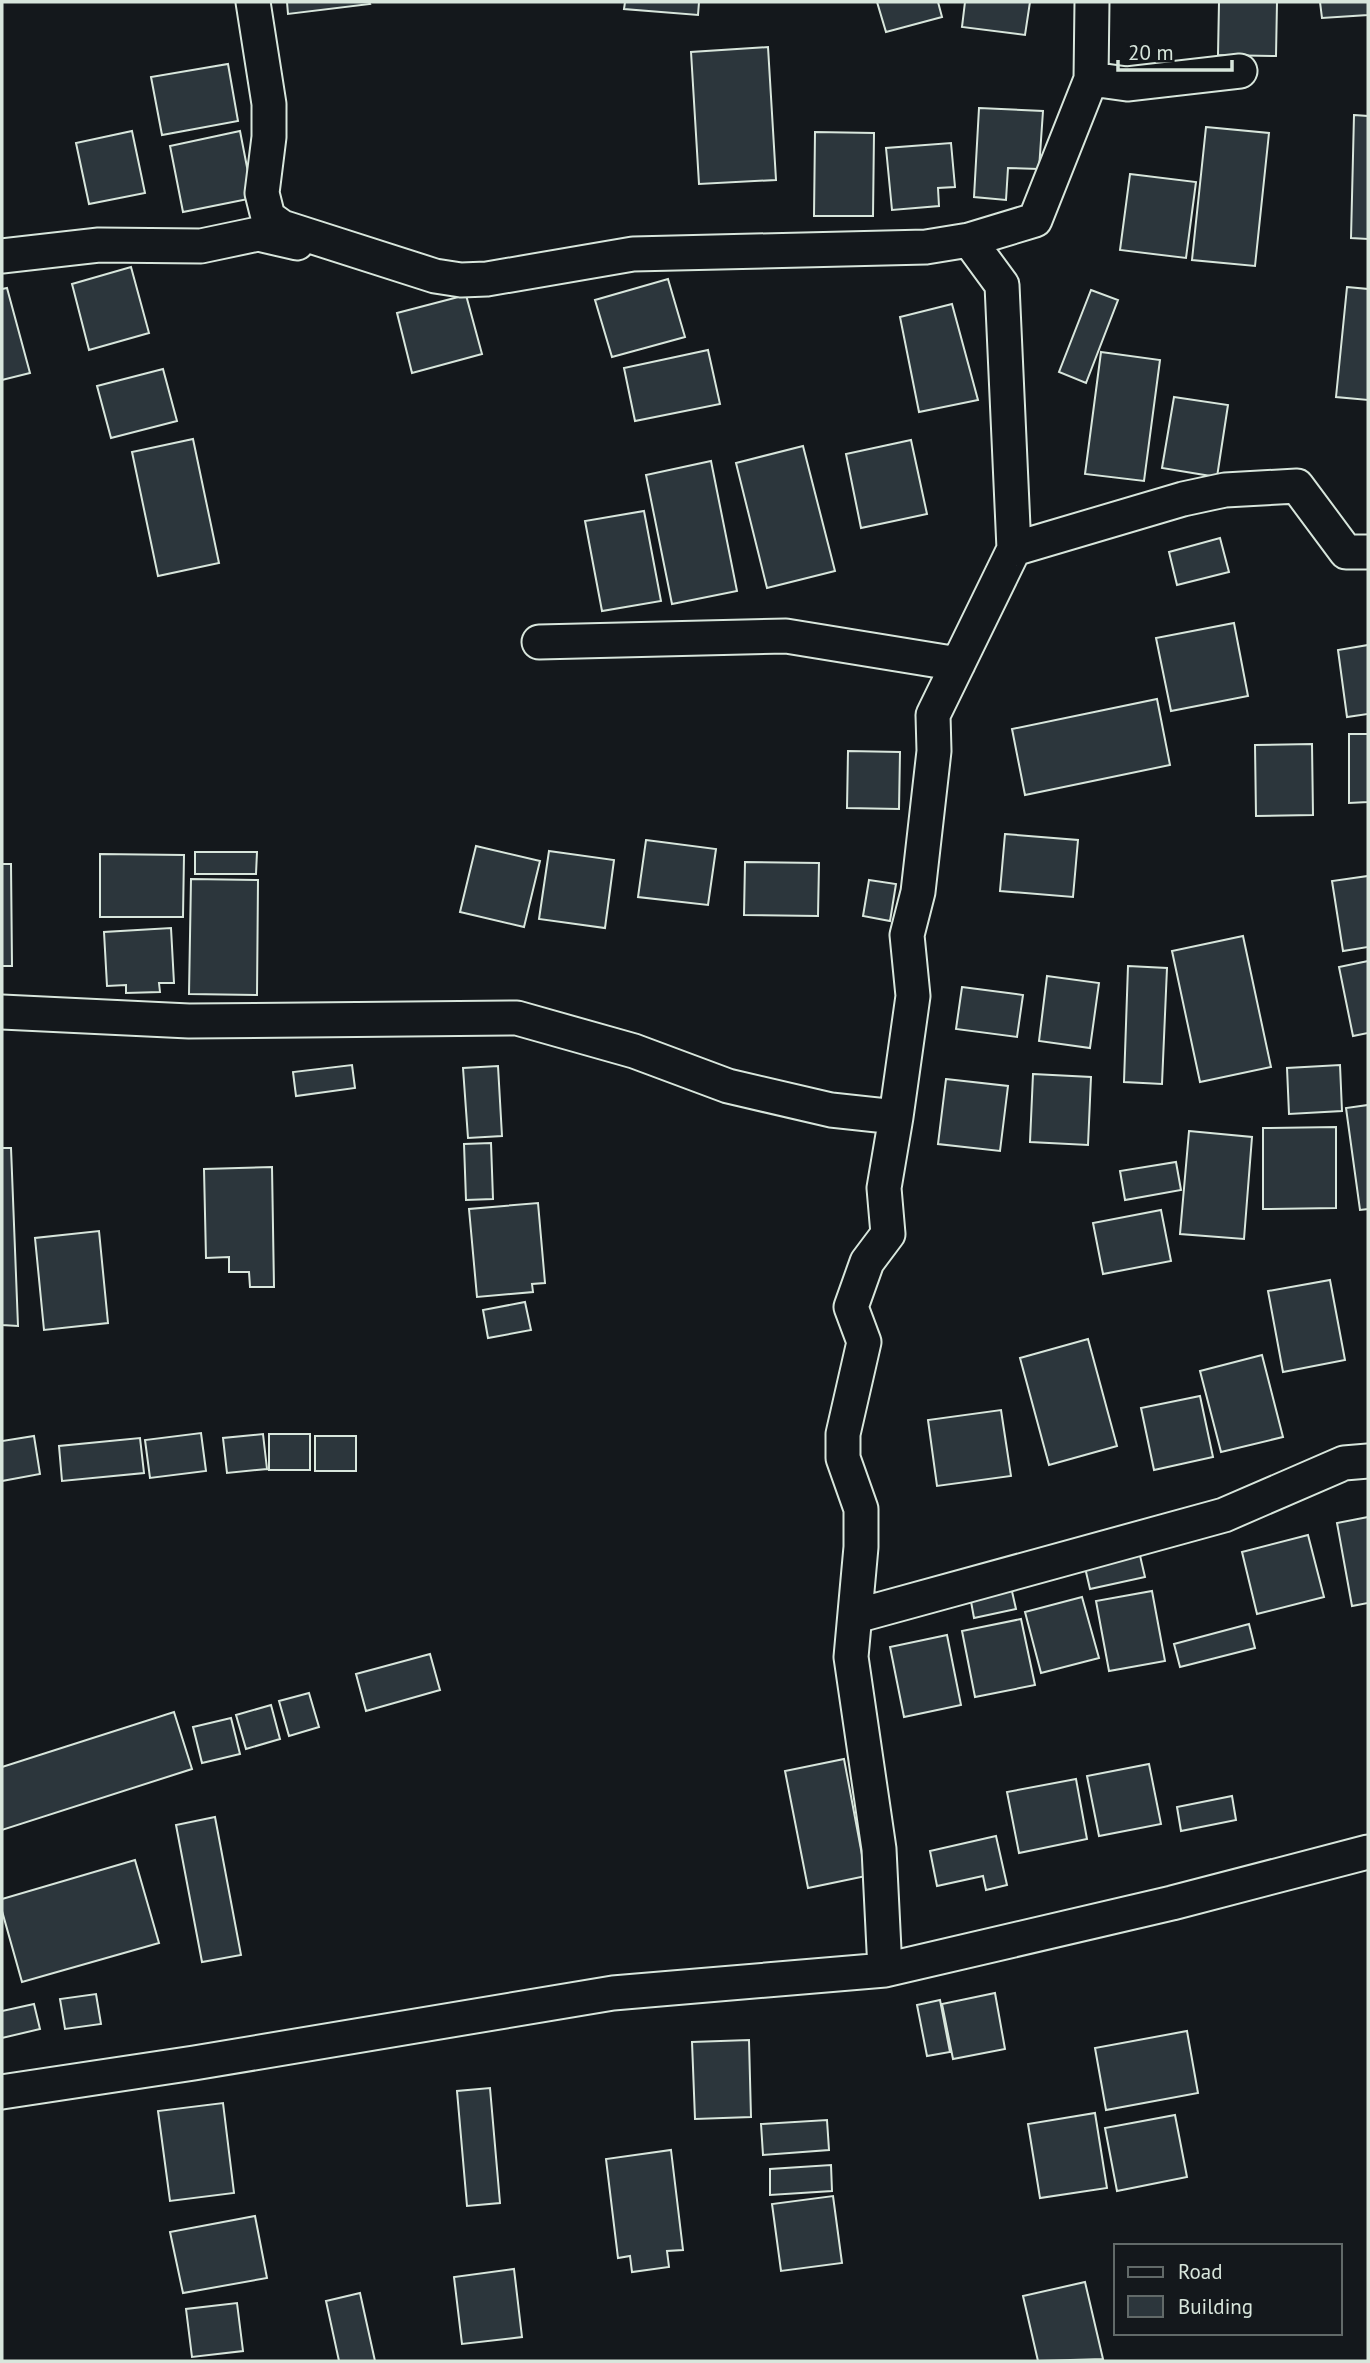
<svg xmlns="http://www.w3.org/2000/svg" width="1370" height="2363" viewBox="0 0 1370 2363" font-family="'PT Sans',sans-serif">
	<rect width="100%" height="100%" fill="#14181c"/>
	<path fill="#2c363c" stroke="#d8e6dc" stroke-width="2" d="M 287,2 L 369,2 L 370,4 L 288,14 Z
		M 625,2 L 699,2 L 698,15 L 624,9 Z
		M 877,2 L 938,2 L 942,17 L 886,32 Z
		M 965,2 L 1030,2 L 1025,35 L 962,27 Z
		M 1219,2 L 1277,2 L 1276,56 L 1218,55 Z
		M 1320,2 L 1368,2 L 1368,15 L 1322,18 Z
		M 768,47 L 776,180 L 699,184 L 691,52 Z
		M 228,64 L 238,121 L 162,135 L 151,77 Z
		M 979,108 L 1043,111 L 1039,169 L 1008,168 L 1006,200 L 974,197 Z
		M 1354,115 L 1368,116 L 1368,239 L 1351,238 Z
		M 1206,127 L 1269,133 L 1255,266 L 1192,260 Z
		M 132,131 L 145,193 L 89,204 L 76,143 Z
		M 240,131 L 253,198 L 183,212 L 170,146 Z
		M 815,132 L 874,133 L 873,216 L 814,216 Z
		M 951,143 L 955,187 L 938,188 L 939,206 L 892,210 L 886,148 Z
		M 1130,174 L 1196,182 L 1186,258 L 1120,250 Z
		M 131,267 L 149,333 L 89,350 L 72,284 Z
		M 668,279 L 685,337 L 612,357 L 595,300 Z
		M 1347,287 L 1368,289 L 1368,400 L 1336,397 Z
		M 7,288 L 30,373 L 2,380 L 2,289 Z
		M 1091,290 L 1118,300 L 1086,383 L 1059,372 Z
		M 466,295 L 482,354 L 412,373 L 397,313 Z
		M 952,304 L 978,400 L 919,412 L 900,317 Z
		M 708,350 L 720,404 L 635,421 L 624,368 Z
		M 1101,352 L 1160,360 L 1144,481 L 1085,474 Z
		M 163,369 L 177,421 L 111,438 L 97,386 Z
		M 1174,397 L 1228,405 L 1217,477 L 1162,468 Z
		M 193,439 L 219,563 L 158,576 L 132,452 Z
		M 911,440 L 927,514 L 861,528 L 846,454 Z
		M 803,446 L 835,571 L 767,588 L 736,463 Z
		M 711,461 L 737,591 L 672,604 L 646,475 Z
		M 644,511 L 661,601 L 602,611 L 585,521 Z
		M 1220,538 L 1229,572 L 1177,585 L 1169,552 Z
		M 1234,623 L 1248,696 L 1171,711 L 1156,638 Z
		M 1368,645 L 1368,714 L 1347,717 L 1338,650 Z
		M 1157,699 L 1170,765 L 1025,795 L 1012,729 Z
		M 1349,734 L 1368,734 L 1368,802 L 1349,803 Z
		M 1312,744 L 1313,815 L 1256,816 L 1255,745 Z
		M 848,751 L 900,752 L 899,809 L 847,808 Z
		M 1005,834 L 1078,840 L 1073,897 L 1000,891 Z
		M 646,840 L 716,849 L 708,905 L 638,897 Z
		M 476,846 L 540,861 L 524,927 L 460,912 Z
		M 549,851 L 614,860 L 605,928 L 539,919 Z
		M 195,852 L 257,852 L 256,874 L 195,874 Z
		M 100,854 L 184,855 L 183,917 L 100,917 Z
		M 745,862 L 819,863 L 818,916 L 744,915 Z
		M 2,864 L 11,864 L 12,966 L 2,966 Z
		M 1368,876 L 1368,947 L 1343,951 L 1332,881 Z
		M 191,879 L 258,880 L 257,995 L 189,994 Z
		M 869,880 L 896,884 L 890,921 L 863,916 Z
		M 171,928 L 174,983 L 159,983 L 160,992 L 126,993 L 126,985 L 107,986 L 104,932 Z
		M 1243,936 L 1271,1067 L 1200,1082 L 1172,951 Z
		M 1368,961 L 1368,1033 L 1353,1036 L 1339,967 Z
		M 1128,966 L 1167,968 L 1162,1084 L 1124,1082 Z
		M 1047,976 L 1099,983 L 1090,1048 L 1039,1041 Z
		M 962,987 L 1023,995 L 1017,1037 L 956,1029 Z
		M 352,1065 L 355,1088 L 296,1096 L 293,1072 Z
		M 1340,1065 L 1342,1111 L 1289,1114 L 1287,1068 Z
		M 498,1066 L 502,1136 L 468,1138 L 463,1068 Z
		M 1033,1074 L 1091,1077 L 1088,1145 L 1030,1142 Z
		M 946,1079 L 1008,1086 L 1000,1151 L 938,1144 Z
		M 1368,1105 L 1368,1209 L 1360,1210 L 1346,1108 Z
		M 1336,1127 L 1336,1208 L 1263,1209 L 1263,1128 Z
		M 1189,1131 L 1252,1137 L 1244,1239 L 1180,1234 Z
		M 491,1143 L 493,1199 L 466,1200 L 464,1144 Z
		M 2,1148 L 11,1148 L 18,1326 L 2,1325 Z
		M 1176,1162 L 1181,1190 L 1125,1200 L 1120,1171 Z
		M 272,1167 L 274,1287 L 250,1287 L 249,1272 L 229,1272 L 229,1257 L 206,1258 L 204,1169 Z
		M 538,1203 L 545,1283 L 532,1284 L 533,1292 L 477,1297 L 469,1209 Z
		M 1161,1210 L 1171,1261 L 1103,1274 L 1093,1223 Z
		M 99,1231 L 108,1323 L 44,1330 L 35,1238 Z
		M 1330,1280 L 1345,1360 L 1283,1372 L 1268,1291 Z
		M 525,1302 L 531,1330 L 488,1338 L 483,1310 Z
		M 1088,1339 L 1117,1446 L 1049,1465 L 1020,1358 Z
		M 1262,1355 L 1283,1437 L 1221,1452 L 1200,1371 Z
		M 1200,1396 L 1213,1457 L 1154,1470 L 1141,1408 Z
		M 1001,1410 L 1011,1476 L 937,1486 L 928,1420 Z
		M 201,1433 L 206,1471 L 150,1478 L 145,1440 Z
		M 263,1434 L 267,1469 L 227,1473 L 223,1438 Z
		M 269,1434 L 310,1434 L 310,1470 L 269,1470 Z
		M 34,1436 L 40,1474 L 2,1481 L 2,1441 Z
		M 315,1436 L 356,1436 L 356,1471 L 315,1471 Z
		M 140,1438 L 144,1473 L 62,1481 L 59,1446 Z
		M 1368,1517 L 1368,1603 L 1352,1606 L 1337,1523 Z
		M 1308,1535 L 1324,1597 L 1257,1614 L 1242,1552 Z
		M 1138,1547 L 1145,1577 L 1090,1589 L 1083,1559 Z
		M 1011,1587 L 1016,1609 L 974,1618 L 970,1596 Z
		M 1152,1591 L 1165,1661 L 1109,1671 L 1096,1601 Z
		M 1082,1597 L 1099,1658 L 1041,1673 L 1025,1612 Z
		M 1021,1619 L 1035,1685 L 975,1697 L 962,1631 Z
		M 1249,1624 L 1255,1648 L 1180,1667 L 1174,1644 Z
		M 947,1635 L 961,1705 L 904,1717 L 890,1647 Z
		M 430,1654 L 440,1690 L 366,1711 L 356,1674 Z
		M 309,1693 L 319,1727 L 289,1736 L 279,1701 Z
		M 271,1705 L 280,1739 L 246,1749 L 236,1715 Z
		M 174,1712 L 192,1769 L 2,1830 L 2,1767 Z
		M 231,1718 L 240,1754 L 202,1763 L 193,1727 Z
		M 844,1759 L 866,1876 L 808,1888 L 785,1771 Z
		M 1149,1764 L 1161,1824 L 1099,1836 L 1087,1776 Z
		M 1076,1779 L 1087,1839 L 1019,1853 L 1007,1792 Z
		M 1232,1796 L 1236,1820 L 1181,1831 L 1177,1807 Z
		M 215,1817 L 241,1955 L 202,1962 L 176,1825 Z
		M 996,1836 L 1007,1885 L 986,1890 L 983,1876 L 937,1886 L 930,1851 Z
		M 135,1860 L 159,1943 L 22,1982 L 2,1911 L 2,1899 Z
		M 995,1993 L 1005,2049 L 953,2059 L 942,2004 Z
		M 96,1994 L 101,2024 L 65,2029 L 60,1999 Z
		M 940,2000 L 950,2052 L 927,2056 L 917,2005 Z
		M 34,2004 L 40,2029 L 2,2038 L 2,2011 Z
		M 1187,2031 L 1198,2093 L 1106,2110 L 1095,2048 Z
		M 749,2040 L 751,2117 L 695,2119 L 692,2042 Z
		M 490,2088 L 500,2203 L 467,2206 L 457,2091 Z
		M 223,2103 L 234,2193 L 170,2201 L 158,2111 Z
		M 1095,2113 L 1107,2188 L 1040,2198 L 1028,2124 Z
		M 1175,2115 L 1187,2177 L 1117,2191 L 1105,2128 Z
		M 827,2120 L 829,2150 L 763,2155 L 761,2124 Z
		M 671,2150 L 683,2250 L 667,2251 L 669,2267 L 632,2272 L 630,2256 L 618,2258 L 606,2159 Z
		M 831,2165 L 832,2191 L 770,2195 L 770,2169 Z
		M 833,2196 L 842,2263 L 781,2271 L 772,2204 Z
		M 255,2216 L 267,2278 L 183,2293 L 170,2232 Z
		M 514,2269 L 522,2337 L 462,2344 L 454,2277 Z
		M 1085,2282 L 1103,2359 L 1038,2361 L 1023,2296 Z
		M 360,2293 L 375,2361 L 339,2361 L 326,2301 Z
		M 237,2303 L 243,2351 L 192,2357 L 186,2309 Z"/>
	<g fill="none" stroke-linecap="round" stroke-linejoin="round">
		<defs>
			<path id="minor" d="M 253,2 L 269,104 L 269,137 L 262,193 L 268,217 L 282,227 L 435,276 L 461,280 L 487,279 L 633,254 L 926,247 L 969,240 L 1002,285 L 1014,549 L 933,715 L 934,751 L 918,892 L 907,935 L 913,996 L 896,1117 L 884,1188 L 888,1234 L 867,1262 L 851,1307 L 864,1342 L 843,1434 L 843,1458 L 861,1509 L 861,1547 L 851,1657 L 879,1849 L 885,1970
				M 1091,79 L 1127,84 L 1240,71
				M 969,240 L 1035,220 L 1091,79 L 1092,2
				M 2,256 L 99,245 L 201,246 L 258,234 L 297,243
				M 1014,549 L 1183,499 L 1225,490 L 1297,486 L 1346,552 L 1368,552
				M 539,642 L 786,636 L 958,664
				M 2,1012 L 189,1021 L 517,1018 L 634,1051 L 728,1086 L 831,1110 L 896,1117
				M 856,1616 L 1224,1515 L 1344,1463 L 1368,1461
				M 2,2092 L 194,2063 L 613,1993 L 885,1970 L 1172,1903 L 1368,1852"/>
		</defs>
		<use href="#minor" stroke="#d8e6dc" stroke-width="37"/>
		<use href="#minor" stroke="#14181c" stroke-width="33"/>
	</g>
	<rect width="1370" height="2363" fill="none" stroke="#d8e6dc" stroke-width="7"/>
	<rect x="1114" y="2244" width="228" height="91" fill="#14181c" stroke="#626a69" stroke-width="2"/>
	<rect x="1128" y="2267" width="35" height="10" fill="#14181c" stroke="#626a69" stroke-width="2"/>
	<text x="1178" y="2279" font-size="21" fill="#d8e6dc">Road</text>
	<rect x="1128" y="2296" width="35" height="21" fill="#2c363c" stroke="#626a69" stroke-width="2"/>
	<text x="1178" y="2314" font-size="21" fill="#d8e6dc">Building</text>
	<path d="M1118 60v10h114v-10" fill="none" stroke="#d8e6dc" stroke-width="3.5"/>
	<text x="1128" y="60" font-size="21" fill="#d8e6dc" stroke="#14181c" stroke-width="5" paint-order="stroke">20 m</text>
</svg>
